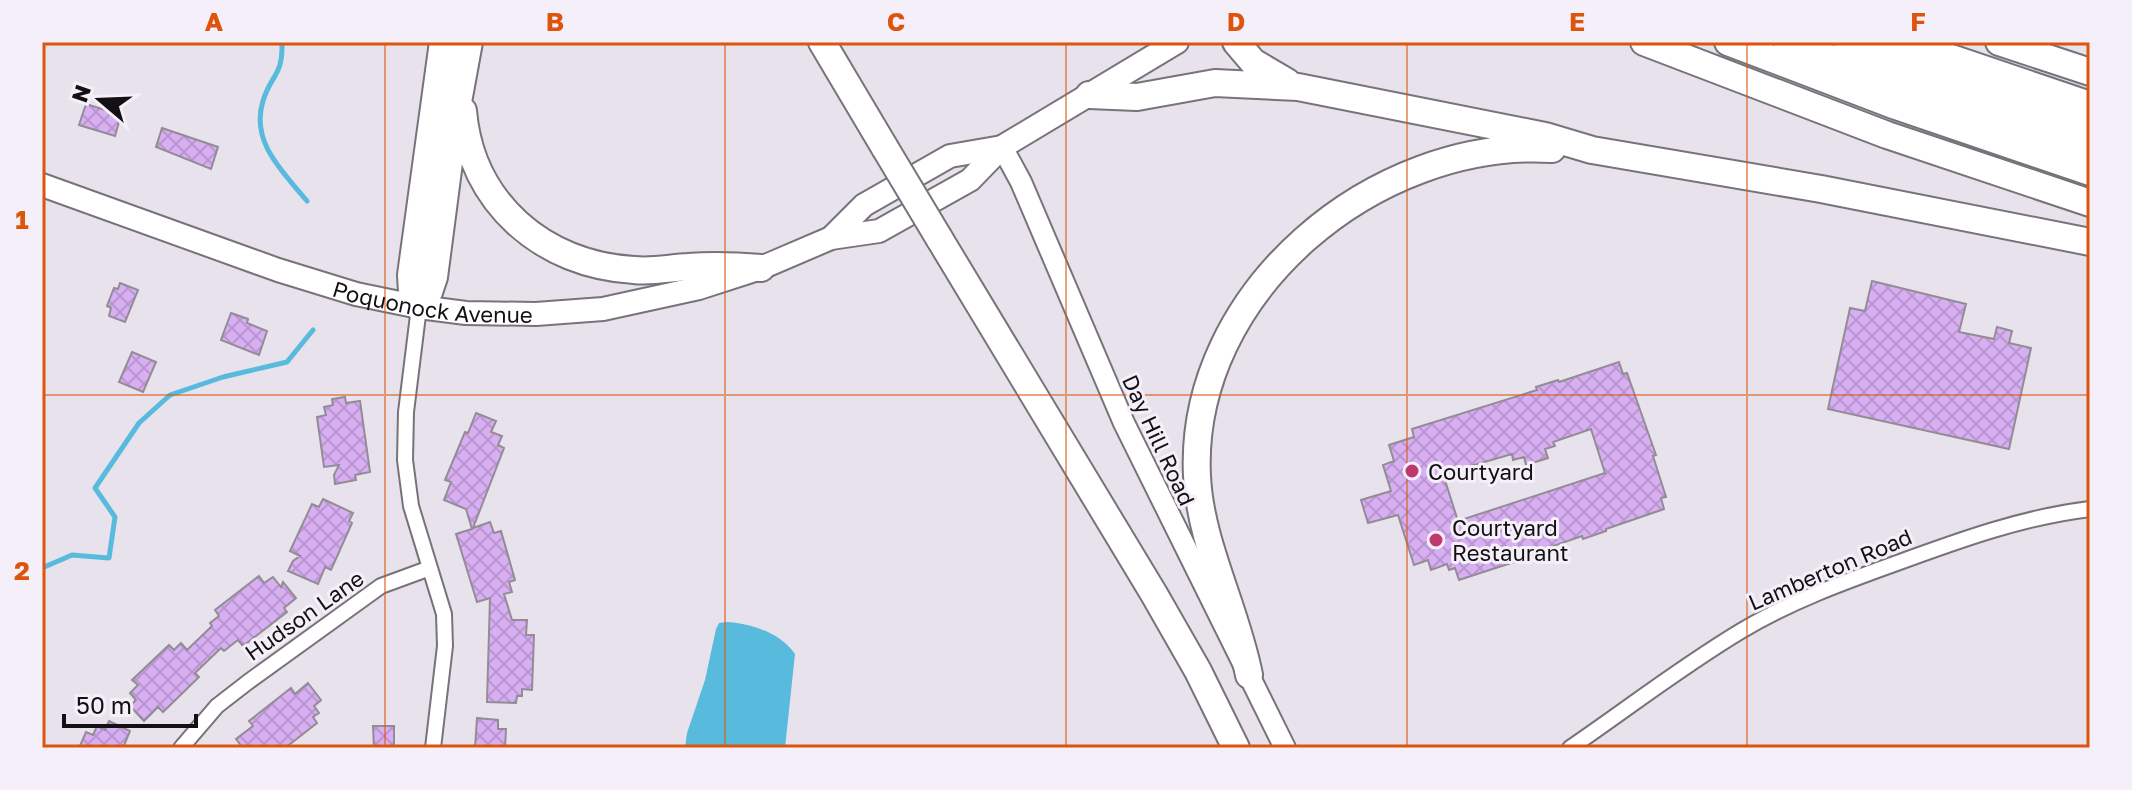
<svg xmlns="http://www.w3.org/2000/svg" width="2132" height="790" viewBox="0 0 2132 790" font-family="'Golos Text',sans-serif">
	<defs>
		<pattern id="building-cross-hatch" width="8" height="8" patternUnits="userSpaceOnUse" patternTransform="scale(2)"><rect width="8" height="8" fill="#d9aff3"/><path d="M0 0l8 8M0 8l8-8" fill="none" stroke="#b996cf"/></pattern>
	</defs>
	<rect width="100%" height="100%" fill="#e8e2ec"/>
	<path fill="#58bbdd" d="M 726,622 C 750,623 781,633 795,654 L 785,748 L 685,748 L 687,733 L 705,680 L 716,629 L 719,623 Z"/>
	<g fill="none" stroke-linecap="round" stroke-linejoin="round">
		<path stroke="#58bbdd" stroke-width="5" d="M 282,42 C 283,77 271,74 263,101 C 250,142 283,172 307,201
			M 42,568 L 72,555 L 109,558 L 115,517 L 95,488 L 139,423 L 170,395 L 223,377 L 287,362 L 313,330"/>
	</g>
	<path fill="url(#building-cross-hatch)" stroke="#928d95" stroke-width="2" fill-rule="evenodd" d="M 86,104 L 121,115 L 115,136 L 79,125 Z
		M 162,128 L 218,147 L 211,169 L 156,147 Z
		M 1872,281 L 1966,304 L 1959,332 L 1994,339 L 1997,327 L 2012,331 L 2009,343 L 2031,348 L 2009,449 L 1828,409 L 1850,308 L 1865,311 Z
		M 120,283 L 138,290 L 125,322 L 109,316 L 111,308 L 107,306 L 114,288 L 118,289 Z
		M 231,313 L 248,319 L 247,323 L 267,331 L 259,355 L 221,340 Z
		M 132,352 L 156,362 L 143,392 L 119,382 Z
		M 1619,362 L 1623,374 L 1627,373 L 1656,455 L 1653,456 L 1666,497 L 1661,498 L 1664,509 L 1606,529 L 1606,531 L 1583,539 L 1582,536 L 1553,546 L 1554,549 L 1459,580 L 1455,568 L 1449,570 L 1447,564 L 1431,570 L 1428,560 L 1414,565 L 1398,515 L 1368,523 L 1361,500 L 1391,491 L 1383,465 L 1394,461 L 1389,445 L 1414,437 L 1412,429 L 1537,390 L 1536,387 L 1558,380 L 1559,382 ZM 1591,429 L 1605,473 L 1458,521 L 1443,474 L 1512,454 L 1513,460 L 1524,457 L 1526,465 L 1548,458 L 1545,449 L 1555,446 L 1553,442 Z
		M 345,397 L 346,403 L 360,401 L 370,472 L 355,475 L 356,480 L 335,484 L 334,475 L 339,465 L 324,467 L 317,417 L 326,415 L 324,407 L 333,405 L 332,399 Z
		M 476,413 L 496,421 L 491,432 L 502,436 L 498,445 L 504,448 L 473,528 L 490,522 L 494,533 L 501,531 L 515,580 L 509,582 L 512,592 L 504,594 L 512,620 L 527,620 L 526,635 L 534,635 L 532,690 L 522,689 L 522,696 L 517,696 L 516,703 L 487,702 L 490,598 L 477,602 L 456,534 L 472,529 L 466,509 L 444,500 L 451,482 L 445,480 L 465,432 L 468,433 Z
		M 323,499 L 353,513 L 349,521 L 352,523 L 331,570 L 325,567 L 318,584 L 288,571 L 293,561 L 300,556 L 290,551 L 312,504 L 319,507 Z
		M 259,576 L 264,583 L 273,577 L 281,587 L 283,582 L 296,598 L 284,608 L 287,612 L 243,646 L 238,640 L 224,651 L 221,648 L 195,673 L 199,677 L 163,712 L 158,707 L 144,721 L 130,706 L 136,700 L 130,693 L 138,685 L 132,680 L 169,645 L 174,650 L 181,643 L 187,650 L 212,626 L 210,623 L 219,616 L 215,610 Z
		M 308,683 L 321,700 L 314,706 L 319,713 L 313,717 L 317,723 L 285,748 L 243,748 L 236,739 L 253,726 L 249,721 L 291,688 L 295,694 Z
		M 477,718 L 498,720 L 498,729 L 506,729 L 505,748 L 475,748 Z
		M 109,721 L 130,731 L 123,748 L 79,748 L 86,732 L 93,735 L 97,726 L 105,730 Z
		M 373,726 L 394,726 L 394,748 L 374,748 Z"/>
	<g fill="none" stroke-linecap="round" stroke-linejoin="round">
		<defs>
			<path id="minor" d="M 419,307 L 406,412 L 405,460 L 411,506 L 444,614 L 445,646 L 433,748
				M 181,748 L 217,706 L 248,682 L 381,586 L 430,568
				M 1570,748 C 1627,709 1681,667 1741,631 C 1789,602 1844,582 1897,563 C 1960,540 2023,517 2090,509"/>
			<path id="secondary" d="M 1002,147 L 1021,182 L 1124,423 L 1285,748"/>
			<g id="primary">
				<path id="s1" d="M 42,185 L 278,270 L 356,294 L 419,307 L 466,313 L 536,314 L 603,309 L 699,288 L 761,268 L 831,238 L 879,231 L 970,180 L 1002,147 L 1177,42"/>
				<path d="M 831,238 L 864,205 L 950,156 L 1002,147"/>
			</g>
			<path id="motorway" d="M 443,42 L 411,275 L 412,292 L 419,307 L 429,292 L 434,277 L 454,124 L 469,42
				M 822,42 L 885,148
				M 1236,42 L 1253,62 L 1287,82
				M 1644,42 L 1887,135 L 2090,203
				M 1728,42 L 1896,106 L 2090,172
				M 1787,42 L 1901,85 L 2090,150
				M 1847,42 L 2090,126
				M 1904,42 L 2090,105
				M 1999,42 L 2090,72
				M 1089,95 L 1137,97 L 1215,83 L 1298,87 L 1545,136 L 1592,150 L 1821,189 L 2090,242
				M 463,111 C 471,203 543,265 634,270 C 652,272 670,268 688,267 C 713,265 737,266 761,268
				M 939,238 L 1154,594 L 1198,671 L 1236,748
				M 1249,675 C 1236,608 1200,543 1197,476 C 1188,292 1375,138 1552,149"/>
		</defs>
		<use href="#minor" stroke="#78737b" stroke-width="18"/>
		<use href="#secondary" stroke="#78737b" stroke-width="24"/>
		<use href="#primary" stroke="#78737b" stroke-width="26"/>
		<use href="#motorway" stroke="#78737b" stroke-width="30"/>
		<use href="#minor" stroke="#fff" stroke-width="14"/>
		<use href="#secondary" stroke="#fff" stroke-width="20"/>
		<use href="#primary" stroke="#fff" stroke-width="22"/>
		<use href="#motorway" stroke="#fff" stroke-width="26"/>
		<defs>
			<path id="motorway-bridge" d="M 885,148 L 939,238"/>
		</defs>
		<use href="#motorway-bridge" stroke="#78737b" stroke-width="30" stroke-linecap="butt"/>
		<use href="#motorway-bridge" stroke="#fff" stroke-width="26"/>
	</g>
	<path fill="none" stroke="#dd550c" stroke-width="2" stroke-opacity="0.55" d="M 385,42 L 385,748M 725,42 L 725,748M 1066,42 L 1066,748M 1407,42 L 1407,748M 1747,42 L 1747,748M 42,395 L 2090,395"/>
	<g fill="#c0366f" stroke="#f5eff9" stroke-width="3">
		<circle cx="1412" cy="471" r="8"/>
		<circle cx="1436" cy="540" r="8"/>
	</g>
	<g text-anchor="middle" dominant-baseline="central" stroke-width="6" stroke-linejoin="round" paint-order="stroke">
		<g font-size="22" fill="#121013" stroke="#f5eff9">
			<text stroke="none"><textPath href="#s1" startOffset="410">Poquonock Avenue</textPath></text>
			<text transform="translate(1159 440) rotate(65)">Day Hill Road</text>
			<text transform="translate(1830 569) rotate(-23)">Lamberton Road</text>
			<text transform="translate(304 615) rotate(-35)">Hudson Lane</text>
		</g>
		<g font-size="22" fill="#121013" stroke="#f5eff9" text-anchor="start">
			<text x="1428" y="471">Courtyard</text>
			<text x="1452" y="527">Courtyard<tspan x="1452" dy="25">Restaurant</tspan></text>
		</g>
	</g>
	<rect width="2132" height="790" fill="none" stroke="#f5eff9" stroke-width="88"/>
	<g transform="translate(100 100) rotate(289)" stroke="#f5eff9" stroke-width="6" paint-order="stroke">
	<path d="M0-6L14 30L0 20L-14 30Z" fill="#121013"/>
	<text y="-12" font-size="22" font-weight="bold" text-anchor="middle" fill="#121013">N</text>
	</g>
	<path d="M64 714v12h132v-12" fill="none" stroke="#121013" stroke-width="4"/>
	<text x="76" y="714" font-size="24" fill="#121013" stroke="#f5eff9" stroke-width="6" paint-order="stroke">50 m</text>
	<rect x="44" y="44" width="2044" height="702" fill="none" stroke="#dd550c" stroke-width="3"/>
	<g font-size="26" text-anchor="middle" font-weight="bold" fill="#dd550c">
		<text x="214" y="31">A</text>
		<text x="555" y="31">B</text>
		<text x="896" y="31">C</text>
		<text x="1236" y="31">D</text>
		<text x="1577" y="31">E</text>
		<text x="1918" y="31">F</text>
		<text x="22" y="229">1</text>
		<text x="22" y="580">2</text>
	</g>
</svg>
